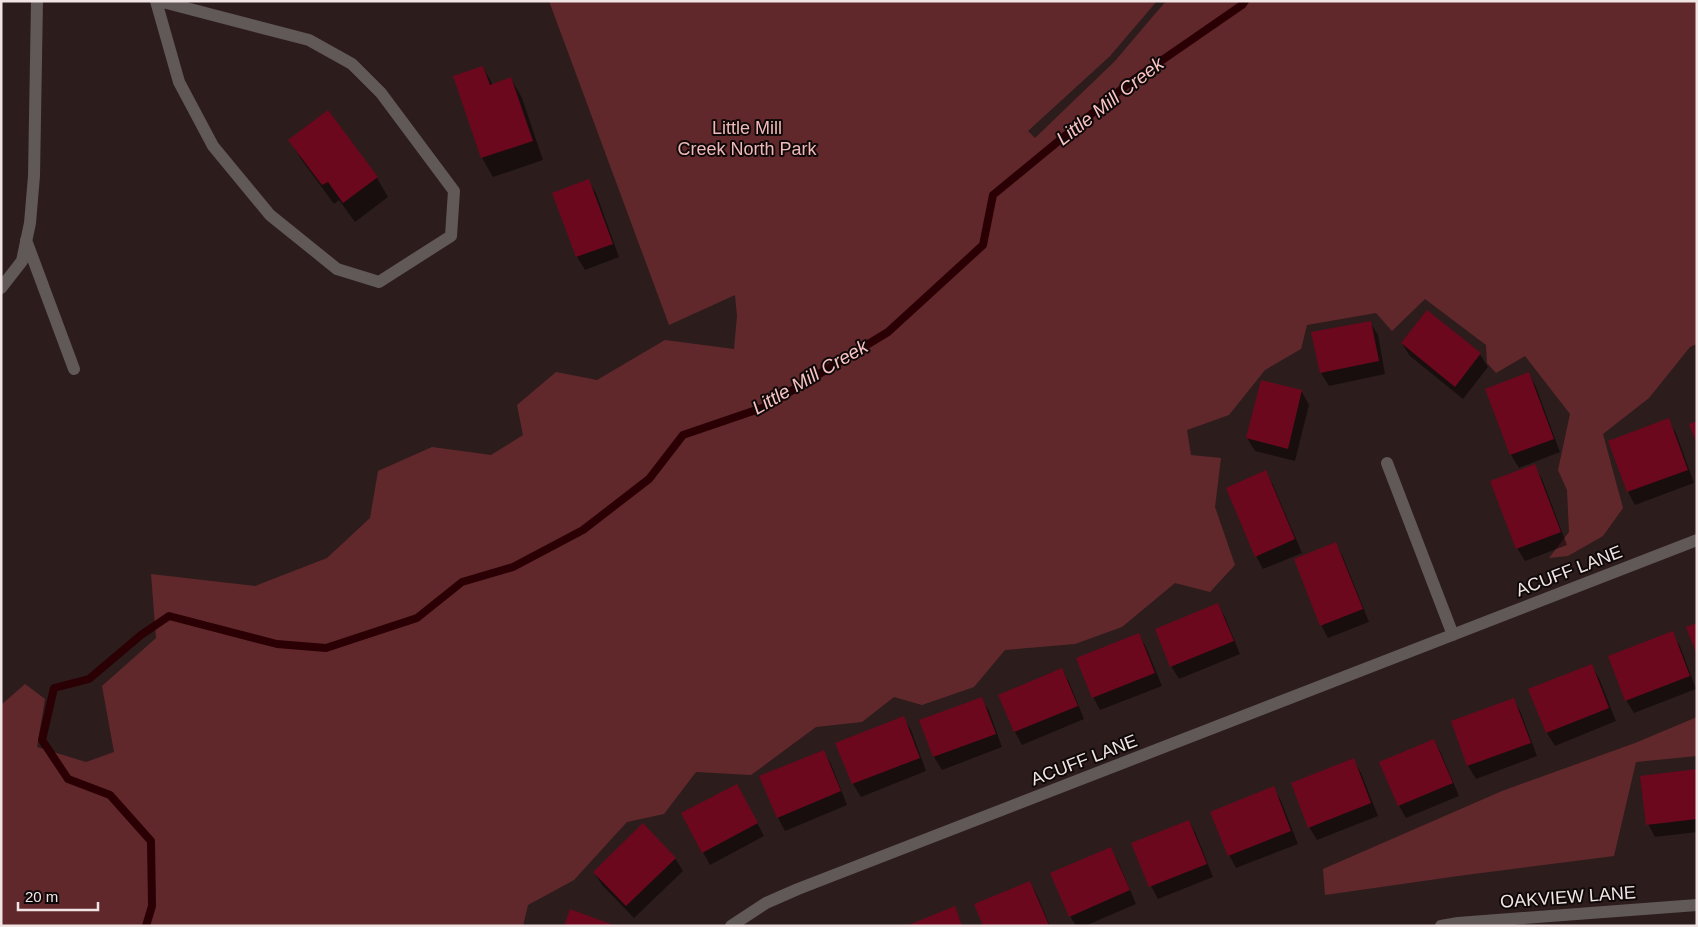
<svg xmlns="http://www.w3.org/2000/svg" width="1698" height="927" viewBox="0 0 1698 927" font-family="Helvetica,sans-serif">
	<rect width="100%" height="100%" fill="#2d1c1c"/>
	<path fill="#61282c" d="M 549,1 L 1157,1 L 1110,56 L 1028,131 L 1035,138 L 1115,61 L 1166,1 L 1697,1 L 1697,344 L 1690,347 L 1649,398 L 1603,434 L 1623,508 L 1603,536 L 1568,556 L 1549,558 L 1569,532 L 1567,490 L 1558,470 L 1570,414 L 1525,356 L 1496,373 L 1487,363 L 1486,345 L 1425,299 L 1392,331 L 1376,313 L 1307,325 L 1301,349 L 1265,370 L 1229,415 L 1187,430 L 1191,455 L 1221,458 L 1215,507 L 1235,565 L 1210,592 L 1175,583 L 1122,627 L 1075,644 L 1005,650 L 974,687 L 922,705 L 894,697 L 862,722 L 816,727 L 751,775 L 696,772 L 664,814 L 627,822 L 574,880 L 528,905 L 523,926 L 1,926 L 1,705 L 25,684 L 45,699 L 37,747 L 86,762 L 114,752 L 102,686 L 156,638 L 151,574 L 255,586 L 327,558 L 370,518 L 378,471 L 432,447 L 491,455 L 523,435 L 517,405 L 556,372 L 597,380 L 665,340 L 734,349 L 737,316 L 735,295 L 669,325 Z
		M 1697,717 L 1697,756 L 1636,762 L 1614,856 L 1458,876 L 1325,895 L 1323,869 L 1502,791 L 1635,743 Z"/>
	<path fill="#0007" d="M 483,67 L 493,85 L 511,79 L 522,98 L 543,160 L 493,177 L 482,158 L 455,77 Z
		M 328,112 L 377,178 L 388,197 L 355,222 L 339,200 L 334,204 L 301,159 L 290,140 Z
		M 588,180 L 596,193 L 619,257 L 585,270 L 577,257 L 554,193 Z
		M 1428,312 L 1480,354 L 1488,367 L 1463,399 L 1410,356 L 1402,344 Z
		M 1370,322 L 1378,335 L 1385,374 L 1329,386 L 1321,373 Z
		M 1529,374 L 1536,387 L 1560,452 L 1519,468 L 1511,455 L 1487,389 Z
		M 1262,381 L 1302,392 L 1309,405 L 1295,461 L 1255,451 L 1247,438 Z
		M 1668,420 L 1676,433 L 1694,483 L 1635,505 L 1628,492 Z
		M 1534,466 L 1542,479 L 1567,545 L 1525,561 L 1517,548 Z
		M 1266,472 L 1273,485 L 1302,553 L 1263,569 L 1256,556 Z
		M 1336,544 L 1343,557 L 1369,622 L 1328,638 L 1321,625 Z
		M 1218,605 L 1225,617 L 1240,654 L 1179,679 L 1171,666 Z
		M 1672,633 L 1680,646 L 1696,689 L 1634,713 L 1626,700 L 1609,657 Z
		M 1138,634 L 1146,647 L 1162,686 L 1100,710 L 1093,697 Z
		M 1591,665 L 1599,678 L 1616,721 L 1555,746 L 1547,733 L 1530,689 Z
		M 1062,670 L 1069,682 L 1084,719 L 1022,745 L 1015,732 Z
		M 981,698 L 989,711 L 1002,747 L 942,770 L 934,757 L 921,721 Z
		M 1514,700 L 1521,713 L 1537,756 L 1476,779 L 1468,766 L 1453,722 Z
		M 903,718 L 911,730 L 926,771 L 861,797 L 853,784 L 837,743 Z
		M 1434,740 L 1441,753 L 1459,796 L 1406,818 L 1399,806 Z
		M 823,751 L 831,764 L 847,805 L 785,831 L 778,818 L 761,777 Z
		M 1354,760 L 1361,773 L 1378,816 L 1317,840 L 1309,827 Z
		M 1697,770 L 1697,832 L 1655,837 L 1648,824 Z
		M 1273,788 L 1281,801 L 1298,844 L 1236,868 L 1229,855 Z
		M 744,798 L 764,836 L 710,865 L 703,852 Z
		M 1189,821 L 1196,834 L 1213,877 L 1158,899 L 1151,886 L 1133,843 Z
		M 1110,848 L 1118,861 L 1136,904 L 1085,926 L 1076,926 L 1070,916 Z
		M 675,858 L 683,871 L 634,918 L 602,885 L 594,872 Z
		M 1030,882 L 1037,895 L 1050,926 L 984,926 Z"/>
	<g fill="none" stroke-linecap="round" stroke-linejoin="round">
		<path stroke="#2a0004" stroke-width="8" d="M 146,926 L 152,906 L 151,841 L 110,795 L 68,779 L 42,740 L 54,688 L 89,679 L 141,635 L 169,616 L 277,644 L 326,648 L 417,618 L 462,582 L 513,567 L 583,530 L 649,479 L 683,435 L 765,407 L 888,332 L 983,245 L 993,195 L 1129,83 L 1242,5 L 1245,1"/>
	</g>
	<path fill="#6c081e" d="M 483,66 L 490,85 L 511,77 L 533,141 L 481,158 L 453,76 Z
		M 328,110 L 378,177 L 343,203 L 328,182 L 322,185 L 288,140 Z
		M 589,179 L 613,244 L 576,257 L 552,193 Z
		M 1427,310 L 1481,353 L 1455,387 L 1401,343 Z
		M 1371,321 L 1379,361 L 1320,373 L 1311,332 Z
		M 1529,372 L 1554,439 L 1510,455 L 1485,389 Z
		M 1261,380 L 1302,390 L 1288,449 L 1246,438 Z
		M 1669,418 L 1688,470 L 1627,492 L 1608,441 Z
		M 1697,421 L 1697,444 L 1689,424 Z
		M 1535,464 L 1561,532 L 1516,549 L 1490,481 Z
		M 1266,470 L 1295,539 L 1255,557 L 1226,488 Z
		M 1336,542 L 1363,609 L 1320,626 L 1294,559 Z
		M 1218,603 L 1234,641 L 1170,667 L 1155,629 Z
		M 1697,623 L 1697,655 L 1686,627 Z
		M 1673,631 L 1690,676 L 1625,701 L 1608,656 Z
		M 1139,633 L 1155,673 L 1092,698 L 1076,658 Z
		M 1592,664 L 1609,708 L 1546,733 L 1528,689 Z
		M 1062,668 L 1078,706 L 1014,732 L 998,695 Z
		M 982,697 L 996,734 L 933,757 L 919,720 Z
		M 1514,698 L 1531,743 L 1467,766 L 1451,721 Z
		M 904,716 L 920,758 L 852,784 L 835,743 Z
		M 1434,739 L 1453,783 L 1398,806 L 1379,762 Z
		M 824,750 L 841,791 L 777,818 L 759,776 Z
		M 1354,758 L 1371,803 L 1308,828 L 1291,783 Z
		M 1697,769 L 1697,819 L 1646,825 L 1640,776 Z
		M 737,784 L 758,823 L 702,853 L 681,813 Z
		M 1274,786 L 1291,831 L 1228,856 L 1210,812 Z
		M 1189,820 L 1207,864 L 1149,887 L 1131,843 Z
		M 643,823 L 676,858 L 626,906 L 593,872 Z
		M 1111,847 L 1130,890 L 1069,917 L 1050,873 Z
		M 1030,881 L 1049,925 L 983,926 L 974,904 Z
		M 955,906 L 962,926 L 906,926 Z
		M 570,909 L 616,926 L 564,926 Z"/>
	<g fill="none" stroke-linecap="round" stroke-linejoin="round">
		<path stroke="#615858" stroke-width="12" d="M 156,1 L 179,82 L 213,146 L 270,215 L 337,269 L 379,282 L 451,236 L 454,191 L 381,93 L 352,64 L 309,40 L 159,1
			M 26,240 L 74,369
			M 1,288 L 22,261 L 30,223 L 34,176 L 37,1"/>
		<path stroke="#615858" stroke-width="12" d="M 1387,463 L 1453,635
			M 731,926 L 766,903 L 798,889 L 1697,540
			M 1441,926 L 1458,923 L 1697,905"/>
	</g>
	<g text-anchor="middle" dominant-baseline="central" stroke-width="4" stroke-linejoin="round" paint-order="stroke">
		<g font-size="18" fill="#f0b9b9" stroke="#100909">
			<text x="747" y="128">Little Mill<tspan x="747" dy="21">Creek North Park</tspan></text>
		</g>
		<g font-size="18" fill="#f0e4e4" stroke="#100909">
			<text transform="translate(1569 571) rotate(-21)">ACUFF LANE</text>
			<text transform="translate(1084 760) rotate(-21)">ACUFF LANE</text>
			<text transform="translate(1568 897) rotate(-4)">OAKVIEW LANE</text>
		</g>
		<g font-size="19" font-style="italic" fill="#fac3c4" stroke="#100909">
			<text transform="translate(1110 101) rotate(-38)">Little Mill Creek</text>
			<text transform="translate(810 377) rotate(-30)">Little Mill Creek</text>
		</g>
	</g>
	<rect width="1698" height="927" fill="none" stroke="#f0e4e4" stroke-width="5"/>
	<path d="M18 902v8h80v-8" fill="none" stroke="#f0e4e4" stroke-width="2.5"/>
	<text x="25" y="902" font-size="15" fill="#f0e4e4" stroke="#100909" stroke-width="4" paint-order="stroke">20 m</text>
</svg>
